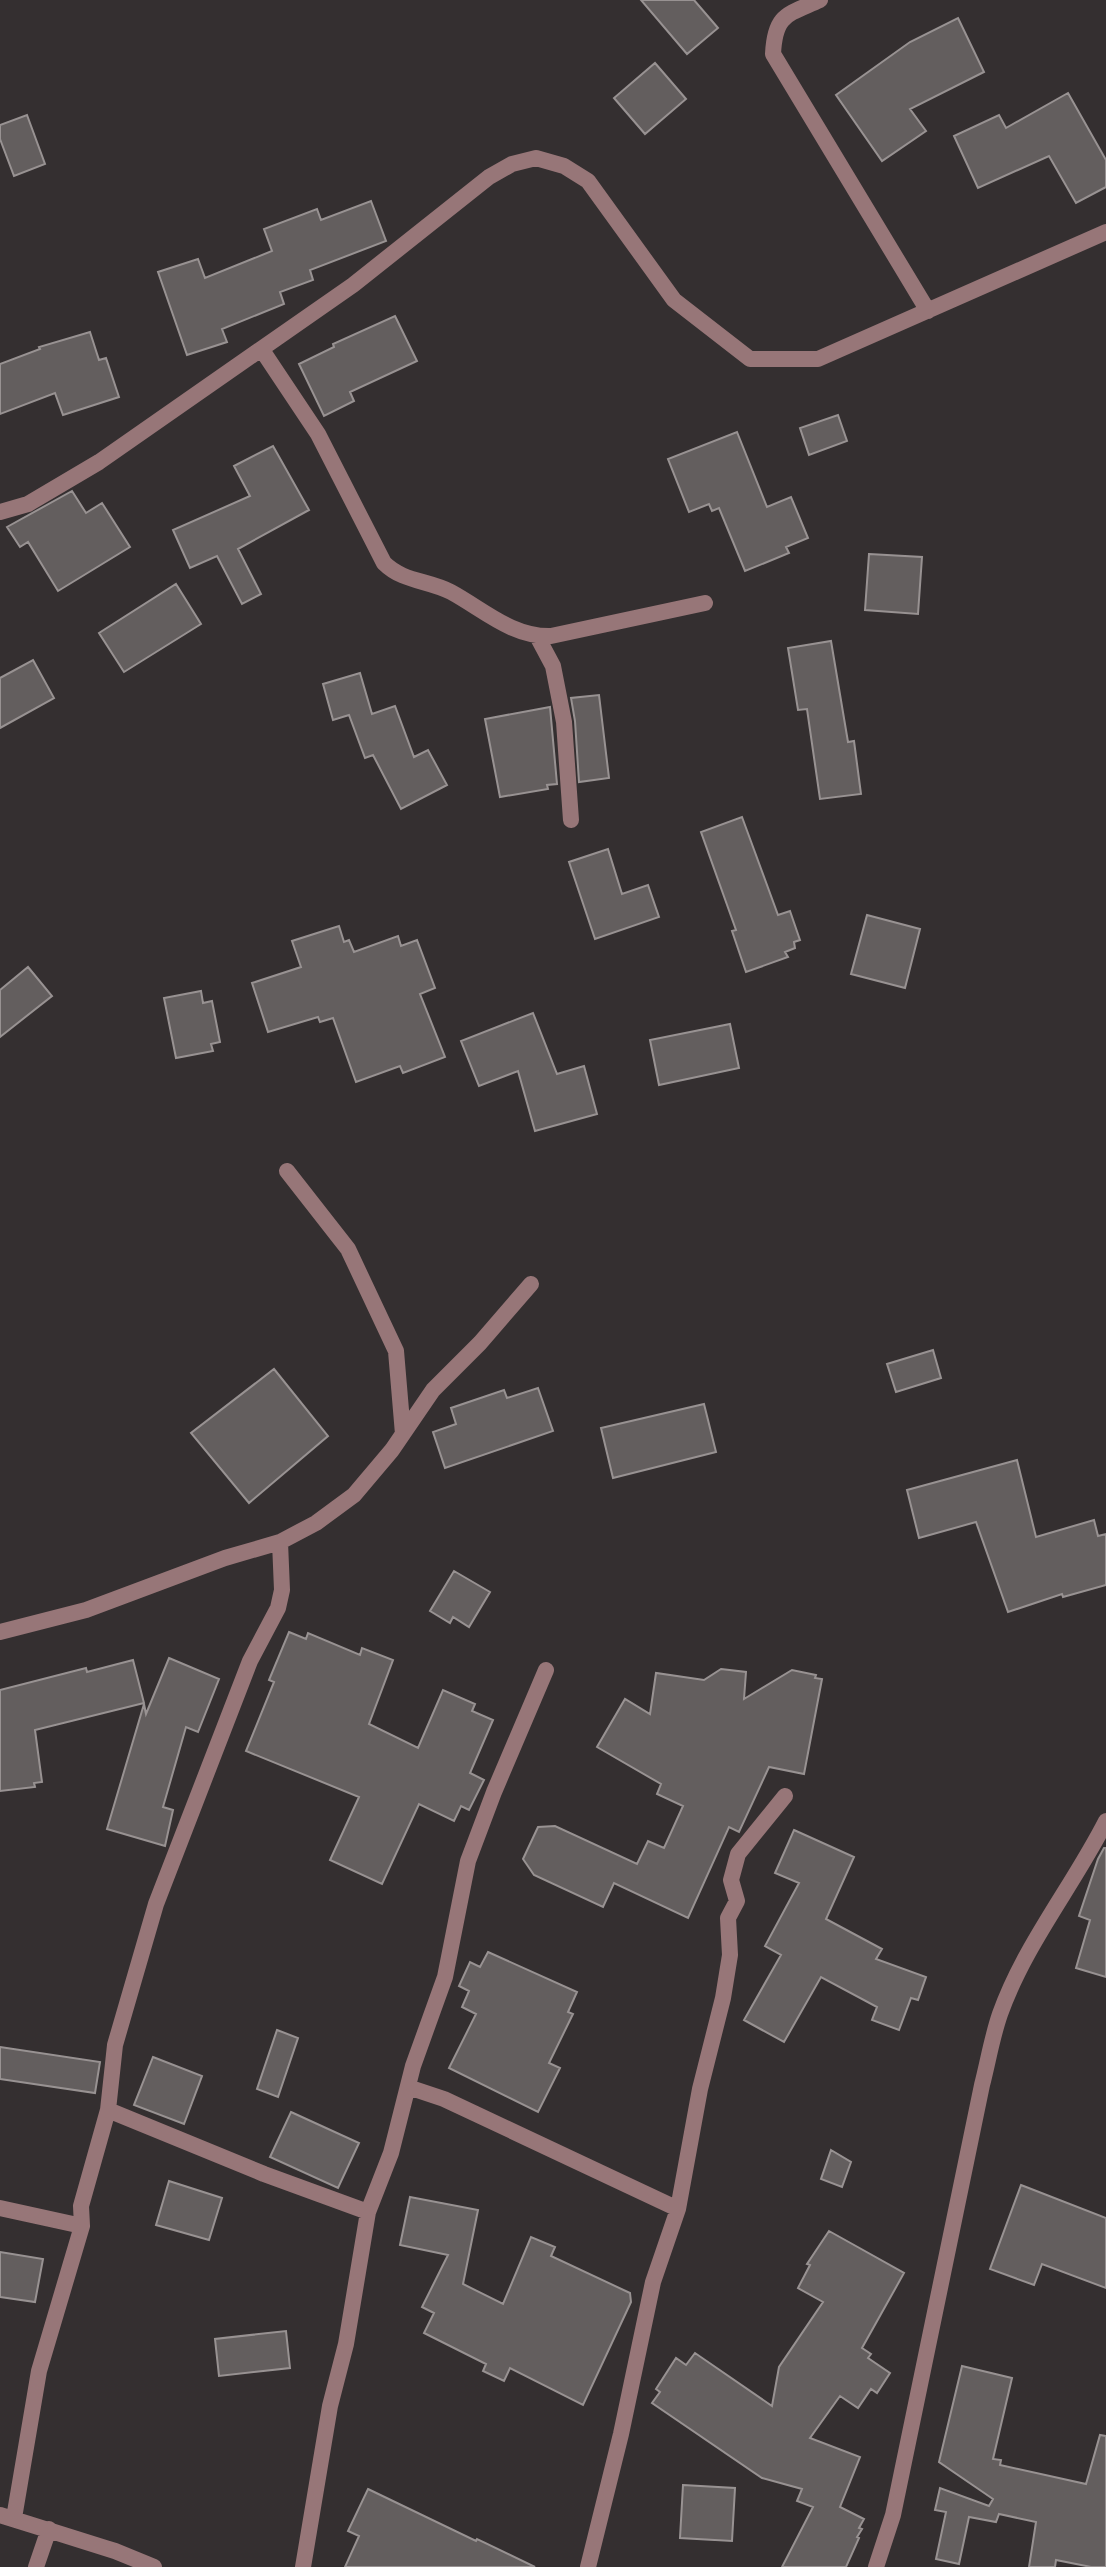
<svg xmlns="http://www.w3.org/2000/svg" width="1106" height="2567" viewBox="0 0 1106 2567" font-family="Inter,sans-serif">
	<rect width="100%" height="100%" fill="#342f30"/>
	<path fill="#635e5e" stroke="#989292" stroke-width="2" d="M 641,0 L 694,0 L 718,28 L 687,54 Z
		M 958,18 L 984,72 L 910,109 L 926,131 L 882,161 L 836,95 L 910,42 Z
		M 655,63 L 686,99 L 645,134 L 614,98 Z
		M 1068,93 L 1106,160 L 1106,187 L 1076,203 L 1049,156 L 978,188 L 954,136 L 999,115 L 1006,128 Z
		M 27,115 L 45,164 L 14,176 L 0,139 L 0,125 Z
		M 371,201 L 386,241 L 310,270 L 313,280 L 280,292 L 284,304 L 222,329 L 227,342 L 187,355 L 158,272 L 198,259 L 205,278 L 272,251 L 264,229 L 317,209 L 321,220 Z
		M 395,316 L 417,361 L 350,392 L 354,401 L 324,416 L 299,364 L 334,347 L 333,344 Z
		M 90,332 L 99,360 L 106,358 L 119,397 L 63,415 L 55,393 L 0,414 L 0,364 L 40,349 L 39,347 Z
		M 838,415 L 847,441 L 809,455 L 800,428 Z
		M 737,432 L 767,507 L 791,497 L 808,538 L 786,547 L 789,553 L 745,571 L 719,508 L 712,511 L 709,504 L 689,512 L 668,459 Z
		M 273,446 L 309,510 L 238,549 L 261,594 L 242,604 L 217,556 L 190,568 L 173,530 L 250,496 L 234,466 Z
		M 72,491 L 86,513 L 102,503 L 130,547 L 58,591 L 28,542 L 20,547 L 7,527 Z
		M 869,554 L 922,557 L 918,614 L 865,610 Z
		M 176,584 L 201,624 L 124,672 L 99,633 Z
		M 831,641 L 848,742 L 854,741 L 861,794 L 820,799 L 807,709 L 798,710 L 788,648 Z
		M 33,660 L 54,698 L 0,728 L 0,678 Z
		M 360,673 L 372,714 L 395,706 L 414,757 L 428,750 L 447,785 L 401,809 L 373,755 L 365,758 L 349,715 L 333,720 L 323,684 Z
		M 599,695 L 609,778 L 579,782 L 575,721 L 571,698 Z
		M 550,707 L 557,784 L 547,785 L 548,789 L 500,797 L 485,719 Z
		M 742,817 L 778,915 L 790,911 L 800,940 L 794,942 L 795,948 L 785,952 L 788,957 L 746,972 L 732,931 L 736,930 L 701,832 Z
		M 608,849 L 622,894 L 648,885 L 659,917 L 595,939 L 569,862 Z
		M 867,915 L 920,929 L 905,988 L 851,974 Z
		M 339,926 L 344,942 L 349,940 L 354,952 L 398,936 L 401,946 L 417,940 L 435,988 L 420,994 L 445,1057 L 403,1073 L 400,1066 L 356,1082 L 333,1018 L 320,1022 L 318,1017 L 268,1032 L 252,983 L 301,967 L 292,941 Z
		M 28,967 L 52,996 L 0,1037 L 0,990 Z
		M 201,991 L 203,1003 L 212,1001 L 220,1042 L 211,1044 L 213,1051 L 176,1058 L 164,998 Z
		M 533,1013 L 557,1074 L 584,1066 L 597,1114 L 535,1131 L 518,1071 L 479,1086 L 461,1041 Z
		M 730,1024 L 739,1068 L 659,1085 L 650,1040 Z
		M 933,1350 L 941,1378 L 896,1392 L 887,1364 Z
		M 274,1369 L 328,1436 L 249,1503 L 191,1433 Z
		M 538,1388 L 553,1431 L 445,1468 L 433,1432 L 456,1424 L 451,1408 L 504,1390 L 507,1398 Z
		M 704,1404 L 716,1452 L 613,1478 L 601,1428 Z
		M 1017,1460 L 1036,1537 L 1094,1520 L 1098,1536 L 1106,1534 L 1106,1585 L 1063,1597 L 1062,1594 L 1008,1612 L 976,1522 L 919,1538 L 907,1490 Z
		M 454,1571 L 490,1592 L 469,1627 L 453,1617 L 450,1623 L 430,1611 Z
		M 289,1632 L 306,1639 L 308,1633 L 360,1655 L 362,1648 L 393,1660 L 369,1724 L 418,1748 L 443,1690 L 475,1704 L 472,1711 L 493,1720 L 470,1773 L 484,1780 L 469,1810 L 461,1806 L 454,1821 L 419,1804 L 382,1884 L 330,1860 L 359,1797 L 246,1751 L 274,1682 L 269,1680 Z
		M 169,1658 L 219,1679 L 198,1732 L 186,1727 L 163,1807 L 173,1810 L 165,1846 L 107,1829 L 144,1704 L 146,1714 Z
		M 133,1660 L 144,1703 L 35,1730 L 42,1782 L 34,1783 L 35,1787 L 0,1791 L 0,1690 L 86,1668 L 87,1672 Z
		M 721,1669 L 746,1672 L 744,1699 L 792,1670 L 816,1675 L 815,1678 L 822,1679 L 804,1774 L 769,1767 L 739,1832 L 729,1827 L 688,1918 L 614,1883 L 603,1907 L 534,1875 L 523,1859 L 538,1827 L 555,1826 L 637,1864 L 648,1841 L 664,1848 L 683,1806 L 657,1794 L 661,1784 L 597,1747 L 625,1699 L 650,1714 L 656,1673 L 704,1680 Z
		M 794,1830 L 854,1857 L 826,1919 L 882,1949 L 876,1959 L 926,1977 L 918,2000 L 911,1998 L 899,2030 L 872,2020 L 877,2007 L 821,1977 L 784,2042 L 744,2020 L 781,1955 L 765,1946 L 799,1883 L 775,1873 Z
		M 1104,1848 L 1106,1848 L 1106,1977 L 1076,1968 L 1090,1920 L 1079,1916 L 1098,1859 Z
		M 488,1952 L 577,1992 L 568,2012 L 573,2014 L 549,2063 L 560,2068 L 538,2112 L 449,2068 L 476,2014 L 462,2007 L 469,1991 L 459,1986 L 470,1962 L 480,1967 Z
		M 277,2030 L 298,2038 L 278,2097 L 257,2089 Z
		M 0,2047 L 100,2062 L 95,2093 L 0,2079 Z
		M 153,2057 L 202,2076 L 184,2124 L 134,2105 Z
		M 291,2112 L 359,2143 L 338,2188 L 270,2157 Z
		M 831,2150 L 851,2162 L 842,2187 L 821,2179 Z
		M 169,2181 L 222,2198 L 209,2240 L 156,2225 Z
		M 1021,2185 L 1106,2218 L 1106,2288 L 1042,2264 L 1034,2285 L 990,2269 Z
		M 410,2197 L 478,2210 L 463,2284 L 503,2304 L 531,2237 L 555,2247 L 551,2256 L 630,2293 L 631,2302 L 583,2405 L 510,2368 L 504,2381 L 483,2371 L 486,2364 L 424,2333 L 434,2313 L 422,2307 L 448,2255 L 400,2245 Z
		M 829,2231 L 904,2273 L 862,2348 L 871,2354 L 868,2358 L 890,2373 L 877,2393 L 871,2389 L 858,2408 L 840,2396 L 810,2438 L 860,2457 L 840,2507 L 864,2519 L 859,2528 L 862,2529 L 857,2537 L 859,2538 L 846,2567 L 782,2567 L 813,2507 L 797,2501 L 802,2489 L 762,2478 L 652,2403 L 660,2392 L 656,2389 L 676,2358 L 686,2365 L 695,2353 L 772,2406 L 779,2367 L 823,2302 L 798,2288 L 810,2265 L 807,2264 Z
		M 0,2252 L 43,2259 L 35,2302 L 0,2297 Z
		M 286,2331 L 290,2368 L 219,2376 L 215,2339 Z
		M 962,2366 L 1012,2378 L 993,2459 L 1001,2460 L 1000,2465 L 1086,2484 L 1100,2435 L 1106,2436 L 1106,2567 L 1091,2567 L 1056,2560 L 1055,2567 L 1029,2567 L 1036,2522 L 999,2514 L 996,2522 L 969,2517 L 959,2564 L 936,2559 L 946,2512 L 935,2510 L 940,2488 L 989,2506 L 993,2499 L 939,2462 Z
		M 683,2485 L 735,2488 L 732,2541 L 680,2538 Z
		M 368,2489 L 476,2541 L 477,2539 L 535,2567 L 345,2567 L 359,2536 L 348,2531 Z"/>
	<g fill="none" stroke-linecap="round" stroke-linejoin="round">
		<path stroke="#977678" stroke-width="16" d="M 820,0 C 787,15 775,14 773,54 L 928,311
			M 262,350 L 318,434 L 384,563 C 403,582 428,580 451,592 C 484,610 512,637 551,636 L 705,603
			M 0,512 L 28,504 L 99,462 L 353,285 L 489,177 L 512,164 L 536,158 L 564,166 L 588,181 L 674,300 L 750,359 L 818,359 L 1106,232
			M 537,636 L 553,666 L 564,722 L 571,820
			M 287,1171 L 348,1249 L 396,1351 L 403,1434
			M 0,1632 L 86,1610 L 225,1558 L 280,1542 L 316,1523 L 354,1495 L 392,1450 L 433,1390 L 480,1343 L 531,1284
			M 408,2087 L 444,2099 L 678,2209
			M 108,2110 L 264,2174 L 368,2212
			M 0,2208 L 82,2226
			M 0,2515 L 115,2551 L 154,2567
			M 14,2518 L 39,2371 L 82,2226 L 81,2206 L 108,2110 L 115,2045 L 156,1904 L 250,1661 L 278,1608 L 282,1590 L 280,1542
			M 36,2567 L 49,2529
			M 303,2567 L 330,2406 L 346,2344 L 368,2212 L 391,2153 L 413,2066 L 445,1977 L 468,1861 L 494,1792 L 546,1670
			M 588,2567 L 621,2434 L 653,2282 L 678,2209 L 700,2089 L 723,1998 L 730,1955 L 728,1918 L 737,1901 L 731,1880 L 738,1854 L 785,1796
			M 876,2567 L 893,2515 L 982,2085 C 988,2062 992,2037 1000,2014 C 1025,1944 1073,1886 1106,1821"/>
	</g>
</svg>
